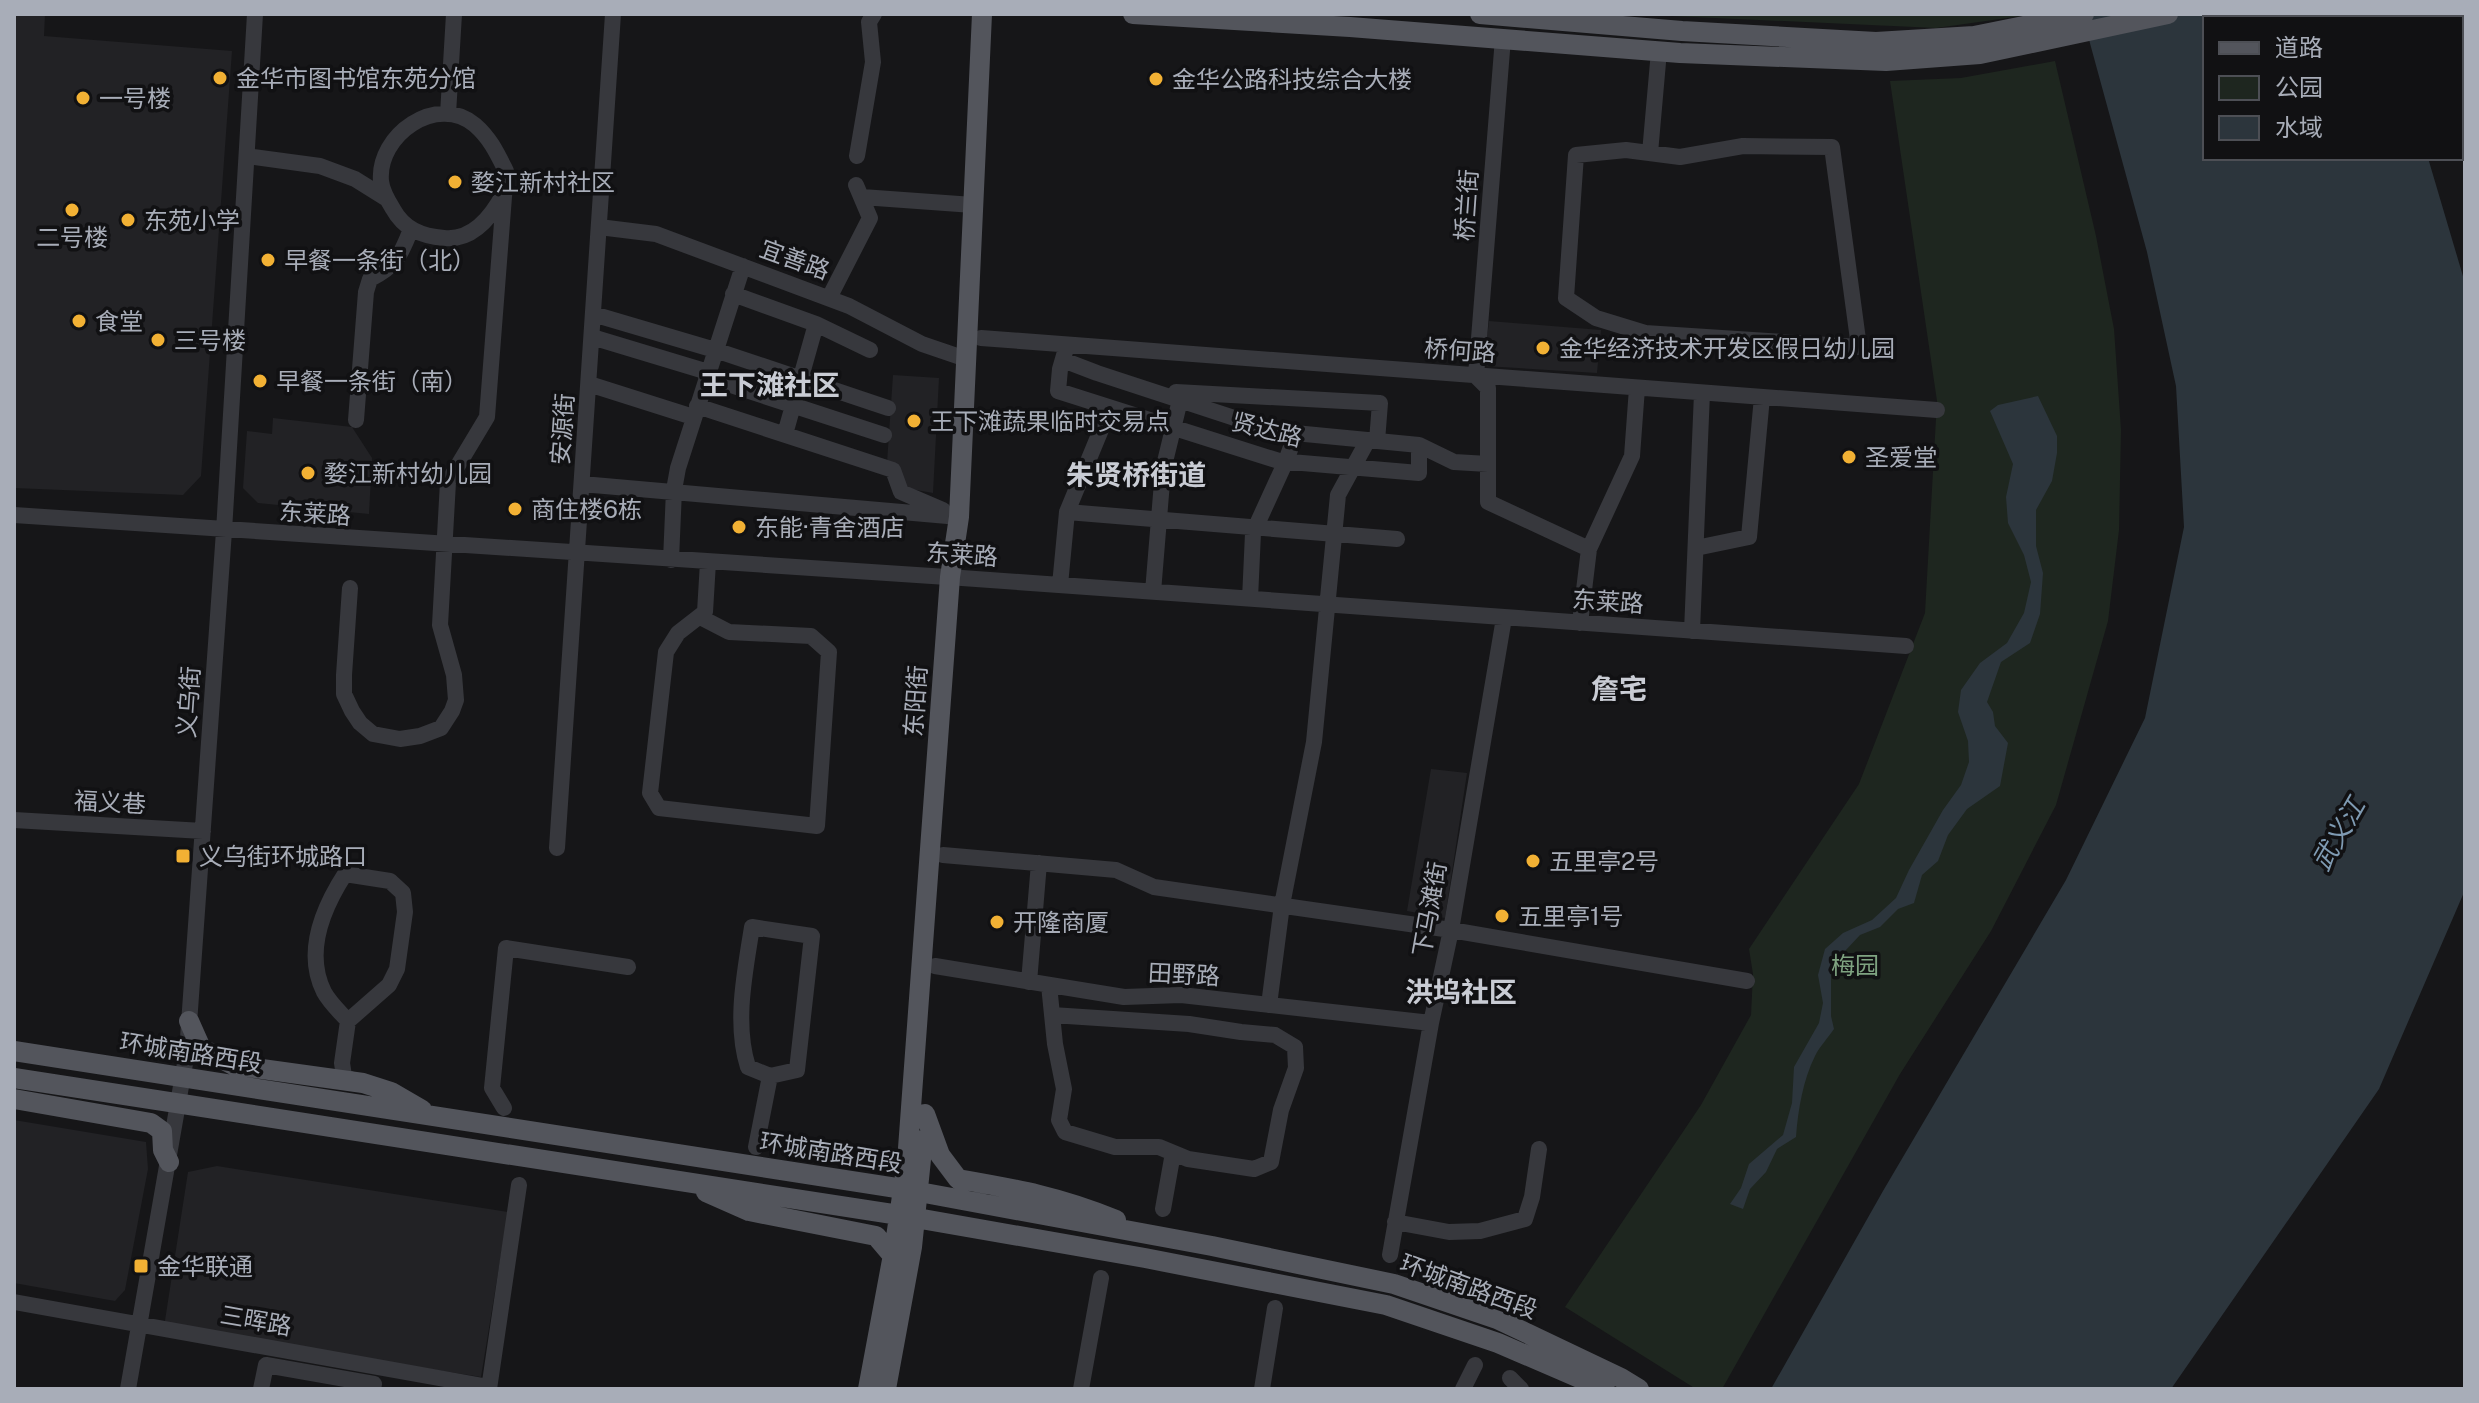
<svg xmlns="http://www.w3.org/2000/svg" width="2479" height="1403" viewBox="0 0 2479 1403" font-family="'Public Sans','Noto Sans SC',sans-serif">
	<rect width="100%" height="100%" fill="#161618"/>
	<path fill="#222225" d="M 14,14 L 45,14 L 44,36 L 232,51 L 201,476 L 183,495 L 14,488 Z
		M 1489,321 L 1601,330 L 1597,373 L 1484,366 Z
		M 893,375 L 939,378 L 933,493 L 905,488 L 887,463 Z
		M 273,418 L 352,427 L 372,458 L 369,514 L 258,503 L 243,488 L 247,431 L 272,434 Z
		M 1431,769 L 1467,773 L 1445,918 L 1407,911 Z
		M 14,1120 L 146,1142 L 148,1169 L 125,1290 L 115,1301 L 14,1283 Z
		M 217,1166 L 508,1212 L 481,1377 L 164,1327 L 188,1172 Z"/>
	<path fill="#1e261f" d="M 1628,14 L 2036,14 L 1936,28 Z
		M 2055,61 L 2096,236 L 2114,329 L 2121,430 L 2119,530 L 2108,621 L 2056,805 L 1991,931 L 1900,1074 L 1722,1389 L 1696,1389 L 1565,1307 L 1701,1105 L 1751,1015 L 1753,974 L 1749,949 L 1859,784 L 1925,613 L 1937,401 L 1890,81 L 1961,78 Z"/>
	<path fill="#2c353c" d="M 2082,14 L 2385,14 L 2386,18 L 2205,18 L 2205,158 L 2428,158 L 2465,283 L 2465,890 L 2379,1089 L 2171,1389 L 1771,1389 L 1883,1191 L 2066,880 L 2145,718 L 2184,527 L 2176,386 L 2147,252 Z
		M 2038,396 L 2057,436 L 2057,453 L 2052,481 L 2036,510 L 2036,546 L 2043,573 L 2040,614 L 2030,643 L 2001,662 L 1987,702 L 1993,712 L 1995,726 L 2008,743 L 2000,786 L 1967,809 L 1948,835 L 1938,861 L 1922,875 L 1914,903 L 1898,909 L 1880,927 L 1860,935 L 1831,966 L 1831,1016 L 1834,1029 C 1828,1038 1820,1046 1815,1056 C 1803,1080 1798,1110 1796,1137 L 1777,1149 L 1766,1172 L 1750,1189 L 1743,1209 L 1730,1204 L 1741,1188 L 1749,1164 L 1783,1135 L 1792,1103 L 1794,1067 L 1819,1023 L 1823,1003 L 1818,975 L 1825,949 L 1843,933 L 1872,920 L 1896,898 L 1909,870 L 1943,810 L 1961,785 L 1969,762 L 1968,741 L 1958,712 L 1961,690 L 1980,663 L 2007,643 L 2024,613 L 2031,582 L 2024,555 L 2008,523 L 2006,497 L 2013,464 L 1990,411 L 1998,405 Z"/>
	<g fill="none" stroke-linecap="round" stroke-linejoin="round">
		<path stroke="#37383d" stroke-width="16" d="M 1503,38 L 1476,376 L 1488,388 L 1488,502 L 1589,549
			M 448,114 L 454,14
			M 1743,146 L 1832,147 L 1859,347 L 1645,333 L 1596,318 L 1566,298 L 1576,155 L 1626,150 L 1680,157 Z
			M 1650,153 L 1659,51
			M 247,156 L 320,166 L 355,179 L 387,199
			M 857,156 L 873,62 L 869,22 L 874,14
			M 862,197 L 973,205
			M 599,227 L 656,234 L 849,306 L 922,344 L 966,359
			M 733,294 L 816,324 L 870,350
			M 829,298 L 870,218 L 856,185
			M 593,314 L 715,350 L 888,408
			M 592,337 L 708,372
			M 981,338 L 1937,410
			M 1067,345 L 1060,369 L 1058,391 L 1279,461 L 1419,473 L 1419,445 L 1454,462 L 1488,464
			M 1063,360 L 1097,373 L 1274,431 L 1419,445
			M 706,377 L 884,435
			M 589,384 L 693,417
			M 1176,392 L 1380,403 L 1377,441
			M 697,406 L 893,470 L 901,492 L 943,510
			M 356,420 L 366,292 L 370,279 C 396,266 401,255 411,229
			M 785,434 L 816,324
			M 582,484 L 959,517
			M 1067,512 L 1397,539
			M 14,515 L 962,578 L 1906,646
			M 1696,548 L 1749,537 L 1762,397
			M 671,560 L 674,490 L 678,468 L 743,266
			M 1060,585 L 1067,512 L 1110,408
			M 350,588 L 344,675 L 344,694 L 352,711 L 360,723 L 373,734 L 400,739 L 420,736 L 441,728 L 452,711 L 456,700 L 454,675 L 440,625 L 448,482 L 487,417 L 506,171 C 497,153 490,138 475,125 C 437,93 377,135 381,181 C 382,191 388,201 393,209 C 404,229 421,236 444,238 C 473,241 492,216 504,193
			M 1153,592 L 1163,470 L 1180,400
			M 1250,599 L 1253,533 L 1286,461 L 1296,433
			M 700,617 L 729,632 L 811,636 L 829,652 L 817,826 L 659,808 L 650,793 L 666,652 L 678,633 L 705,612 L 708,562
			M 1580,623 L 1589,549 L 1632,456 L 1637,388
			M 1692,631 L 1702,393
			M 14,820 L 203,831
			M 557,848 L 613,14
			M 943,855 L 1116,870 L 1154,887 L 1451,930 L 1747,981
			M 935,966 L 1124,997 L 1181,995 L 1431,1023
			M 1029,982 L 1039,863
			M 1049,985 L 1055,1044 L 1064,1089 L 1059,1120 L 1065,1132 L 1115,1147 L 1159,1147 L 1188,1159 L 1254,1169 L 1271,1162 L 1281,1110 L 1296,1068 L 1295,1047 L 1275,1035 L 1241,1032 L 1189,1024 L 1052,1015
			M 1269,1005 L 1282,905 L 1314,742 L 1338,495 L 1368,440
			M 348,1021 C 340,1012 330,1003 324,992 C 304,952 323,908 345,874 L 390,881 L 403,893 L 405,912 L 397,969 L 389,985 L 348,1021 L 342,1063 L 344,1076 L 356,1082
			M 504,1108 L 492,1088 L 506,948 L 628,967
			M 756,1147 L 770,1076 L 797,1070 L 812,936 L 752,927 C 745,972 734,1023 748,1067 L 770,1076
			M 1163,1209 L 1173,1153
			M 1395,1222 L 1449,1232 L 1480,1231 L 1525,1219 L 1532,1197 L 1539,1149
			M 1390,1255 L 1431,1023 L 1451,930 L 1504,618
			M 14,1302 L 489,1387
			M 1510,1378 L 1521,1389
			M 128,1389 L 187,1052 L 224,531 L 255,14
			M 261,1389 L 266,1365 L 374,1384 L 373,1389
			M 489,1389 L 519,1185
			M 1081,1389 L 1101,1278
			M 1262,1389 L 1275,1308
			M 1463,1389 L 1475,1365"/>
		<path stroke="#53555c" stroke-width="20" d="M 1133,14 L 1350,27 L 1680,53 L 1886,61 L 1980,54 L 2168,14
			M 1480,14 L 1682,31 L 1876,42 L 1974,36 L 2084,14
			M 189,1021 L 201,1048 L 233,1065 L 363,1083 L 391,1092 L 422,1110
			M 14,1051 L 903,1189 L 1212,1246 L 1394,1284 L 1497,1319 L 1621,1378 L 1639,1389
			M 14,1078 L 899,1215 L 1145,1258 L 1386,1305 L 1498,1343 L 1605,1389
			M 14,1099 L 151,1123 L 162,1131 L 163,1150 L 169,1162
			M 925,1114 L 940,1155 L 958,1179 C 1016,1189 1061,1197 1116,1220
			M 706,1192 L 749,1211 L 876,1236 L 893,1256
			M 868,1389 L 895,1244 L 907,1162 L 950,577 L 959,517 L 982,14
			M 886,1389 L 912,1247 L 923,1140"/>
	</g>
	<g fill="#f2b134" stroke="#111113" stroke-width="3">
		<circle cx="220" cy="78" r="8"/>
		<circle cx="1156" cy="79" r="8"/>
		<circle cx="83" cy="98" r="8"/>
		<circle cx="455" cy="182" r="8"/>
		<circle cx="72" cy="210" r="8"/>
		<circle cx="128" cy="220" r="8"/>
		<circle cx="268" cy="260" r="8"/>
		<circle cx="79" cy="321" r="8"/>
		<circle cx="158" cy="340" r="8"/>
		<circle cx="1543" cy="348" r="8"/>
		<circle cx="260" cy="381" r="8"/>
		<circle cx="914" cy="421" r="8"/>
		<circle cx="1849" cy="457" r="8"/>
		<circle cx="308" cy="473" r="8"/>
		<circle cx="515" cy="509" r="8"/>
		<circle cx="739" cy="527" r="8"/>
		<rect x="175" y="848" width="16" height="16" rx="4"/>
		<circle cx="1533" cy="861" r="8"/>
		<circle cx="1502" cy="916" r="8"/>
		<circle cx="997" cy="922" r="8"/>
		<rect x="133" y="1258" width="16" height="16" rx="4"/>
	</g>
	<g text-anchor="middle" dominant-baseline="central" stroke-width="7" stroke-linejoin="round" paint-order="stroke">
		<g font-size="24" fill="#a8adb8" stroke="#111113" text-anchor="start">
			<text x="236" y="78">金华市图书馆东苑分馆</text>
			<text x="1172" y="79">金华公路科技综合大楼</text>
			<text x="99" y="98">一号楼</text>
			<text x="471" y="182">婺江新村社区</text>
			<text x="144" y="220">东苑小学</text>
			<text x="72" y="237" text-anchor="middle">二号楼</text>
			<text x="284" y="260">早餐一条街（北）</text>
			<text x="95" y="321">食堂</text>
			<text x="174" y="340">三号楼</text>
			<text x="1559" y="348">金华经济技术开发区假日幼儿园</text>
			<text x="276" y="381">早餐一条街（南）</text>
			<text x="930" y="421">王下滩蔬果临时交易点</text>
			<text x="1865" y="457">圣爱堂</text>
			<text x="324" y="473">婺江新村幼儿园</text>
			<text x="531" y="509">商住楼6栋</text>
			<text x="755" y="527">东能·青舍酒店</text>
			<text x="199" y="856">义乌街环城路口</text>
			<text x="1549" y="861">五里亭2号</text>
			<text x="1518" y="916">五里亭1号</text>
			<text x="1013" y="922">开隆商厦</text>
			<text x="157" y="1266">金华联通</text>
		</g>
		<g font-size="24" fill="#a8adb8" stroke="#111113">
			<text transform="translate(1466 205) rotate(-86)">桥兰街</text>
			<text transform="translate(795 259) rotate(20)">宜善路</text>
			<text transform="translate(1460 350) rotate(4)">桥何路</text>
			<text transform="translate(562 429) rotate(-86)">安源街</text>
			<text transform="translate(1267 429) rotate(14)">贤达路</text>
			<text transform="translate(315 513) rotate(4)">东莱路</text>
			<text transform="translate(962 554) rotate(4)">东莱路</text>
			<text transform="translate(1608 601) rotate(4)">东莱路</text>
			<text transform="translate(915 701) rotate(-86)">东阳街</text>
			<text transform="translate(188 702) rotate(-86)">义乌街</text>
			<text transform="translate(110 802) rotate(3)">福义巷</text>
			<text transform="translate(1429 909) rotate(-80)">下马滩街</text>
			<text transform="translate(1184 974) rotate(3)">田野路</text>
			<text transform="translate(191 1052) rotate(9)">环城南路西段</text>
			<text transform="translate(831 1152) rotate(9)">环城南路西段</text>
			<text transform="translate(1469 1286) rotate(20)">环城南路西段</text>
			<text transform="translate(256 1320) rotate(10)">三晖路</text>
		</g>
		<g font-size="24" fill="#7fa381" stroke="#111113">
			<text x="1855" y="965">梅园</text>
		</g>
		<g font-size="26" font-style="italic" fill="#7f9bb3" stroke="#111113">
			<text transform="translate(2338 834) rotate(-60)">武义江</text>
		</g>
		<g font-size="28" font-weight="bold" fill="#c9ccd4" stroke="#111113">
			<text x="770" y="384">王下滩社区</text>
			<text x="1136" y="474">朱贤桥街道</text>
			<text x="1619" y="688">詹宅</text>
			<text x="1461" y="991">洪坞社区</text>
		</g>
	</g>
	<rect width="2479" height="1403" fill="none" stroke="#a8adb8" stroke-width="32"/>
	<rect x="2203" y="16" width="260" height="144" fill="#111113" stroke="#4d4f55" stroke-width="2"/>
	<rect x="2219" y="42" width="40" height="12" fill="#53555c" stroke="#4d4f55" stroke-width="2"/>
	<text x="2275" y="56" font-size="24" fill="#a8adb8">道路</text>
	<rect x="2219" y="76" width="40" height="24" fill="#1e261f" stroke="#4d4f55" stroke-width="2"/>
	<text x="2275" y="96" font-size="24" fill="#a8adb8">公园</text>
	<rect x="2219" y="116" width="40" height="24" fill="#2c353c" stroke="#4d4f55" stroke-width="2"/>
	<text x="2275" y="136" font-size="24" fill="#a8adb8">水域</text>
</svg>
